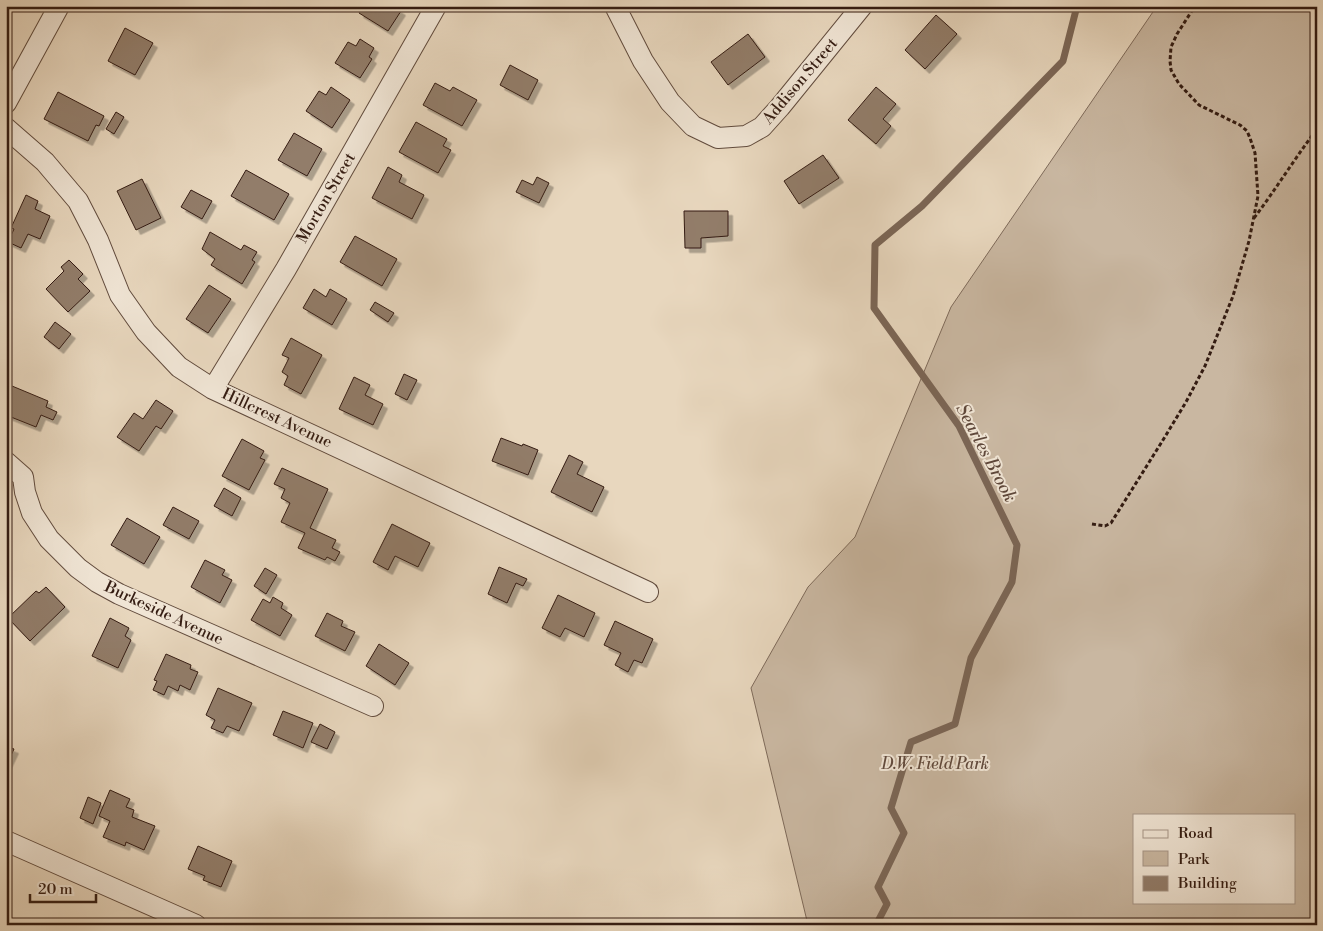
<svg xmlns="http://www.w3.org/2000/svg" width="1323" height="931" viewBox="0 0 1323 931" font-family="'Libre Bodoni',serif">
	<defs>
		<filter id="shadow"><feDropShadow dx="4.5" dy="4.5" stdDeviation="0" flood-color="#0004"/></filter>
	</defs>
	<rect width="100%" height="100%" fill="#e8d7be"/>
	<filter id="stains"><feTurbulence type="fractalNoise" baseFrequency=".004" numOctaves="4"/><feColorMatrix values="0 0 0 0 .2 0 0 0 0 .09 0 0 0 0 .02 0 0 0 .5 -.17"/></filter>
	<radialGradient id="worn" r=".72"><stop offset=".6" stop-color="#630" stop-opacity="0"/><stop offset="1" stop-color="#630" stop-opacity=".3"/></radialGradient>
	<path fill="#c9b7a1" stroke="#7e6a5a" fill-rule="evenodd" d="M 1157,6 L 1317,6 L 1317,925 L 808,925 L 751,688 L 808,587 L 855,537 L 951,307 ZM 1134,815 L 1294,815 L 1294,902 L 1134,902 Z"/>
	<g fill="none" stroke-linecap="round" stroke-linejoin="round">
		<path stroke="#7b6656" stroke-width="7" d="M 876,925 L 887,904 L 878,887 L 904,833 L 891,808 L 911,742 L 955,724 L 971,658 L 1012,582 L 1017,545 L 959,426 L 874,308 L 875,245 L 922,206 L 1063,61 L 1077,6"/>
	</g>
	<path fill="#927d6b" stroke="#341c12" filter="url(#shadow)" d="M 363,6 L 393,6 L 401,11 L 388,31 L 359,13 Z
		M 936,15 L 957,34 L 925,69 L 905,50 Z
		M 125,28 L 153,43 L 135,75 L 108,61 Z
		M 748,34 L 765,57 L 728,85 L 711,62 Z
		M 360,39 L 374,48 L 369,57 L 372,59 L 360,78 L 335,63 L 348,42 L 356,46 Z
		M 510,65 L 538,80 L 528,100 L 500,85 Z
		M 435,83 L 450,91 L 453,87 L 477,100 L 462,126 L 423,105 Z
		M 331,87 L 350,100 L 332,128 L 306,111 L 319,91 L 326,95 Z
		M 876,87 L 896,104 L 883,119 L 891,126 L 876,144 L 848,120 Z
		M 58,92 L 104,116 L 99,126 L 96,125 L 88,141 L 44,119 Z
		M 116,112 L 124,117 L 114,134 L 106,129 Z
		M 416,122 L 447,139 L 443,146 L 451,150 L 438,173 L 399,152 Z
		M 294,133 L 322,149 L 307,176 L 278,160 Z
		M 823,155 L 839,178 L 799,204 L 784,181 Z
		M 388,167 L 402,175 L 399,182 L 424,195 L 412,219 L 372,198 Z
		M 246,170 L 289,194 L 274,220 L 231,196 Z
		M 537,177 L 549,183 L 539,203 L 516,192 L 522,180 L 533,185 Z
		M 142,179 L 161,218 L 136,230 L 117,191 Z
		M 191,190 L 212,201 L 202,219 L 181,207 Z
		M 26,195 L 38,201 L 35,209 L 50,216 L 40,239 L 28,234 L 21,248 L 8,242 L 14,229 L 11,228 Z
		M 684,211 L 728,211 L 728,236 L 701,238 L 701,248 L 685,248 Z
		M 210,232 L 241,250 L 244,245 L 257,252 L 252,260 L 255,262 L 242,284 L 211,265 L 215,259 L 202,249 Z
		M 355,236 L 397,259 L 382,286 L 340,262 Z
		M 69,260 L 83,274 L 78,279 L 90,291 L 68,312 L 46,289 L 64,271 L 61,267 Z
		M 209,285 L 231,299 L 208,333 L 186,319 Z
		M 314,289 L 326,297 L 330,289 L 347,299 L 332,325 L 303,308 Z
		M 375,302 L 394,313 L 388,322 L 370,310 Z
		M 55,322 L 71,334 L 59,349 L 44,337 Z
		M 291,338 L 322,355 L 301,394 L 284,385 L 288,376 L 282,372 L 289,358 L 282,355 Z
		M 404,374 L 417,380 L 407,400 L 395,394 Z
		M 354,377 L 370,385 L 365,395 L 383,404 L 373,425 L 339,409 Z
		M 12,386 L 48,401 L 46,407 L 57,412 L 53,420 L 41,415 L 36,427 L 6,415 L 6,400 Z
		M 156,400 L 173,411 L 161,429 L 156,426 L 139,451 L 117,437 L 134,413 L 143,419 Z
		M 501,438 L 522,446 L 523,444 L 538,450 L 528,475 L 492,461 Z
		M 242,439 L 264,451 L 260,458 L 265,460 L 249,490 L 222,476 Z
		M 569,455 L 583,462 L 577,474 L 604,487 L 592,512 L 551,492 Z
		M 282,468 L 328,489 L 310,528 L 336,540 L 332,548 L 340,552 L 335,561 L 327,557 L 325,560 L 298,548 L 305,533 L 281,522 L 290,503 L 281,498 L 285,489 L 274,484 Z
		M 224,488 L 241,498 L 232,516 L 214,506 Z
		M 173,507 L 199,521 L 189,539 L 163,525 Z
		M 127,518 L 160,537 L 144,564 L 111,545 Z
		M 392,524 L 430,543 L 418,567 L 395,556 L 388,570 L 373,562 Z
		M 205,560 L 225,570 L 222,575 L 232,580 L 220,603 L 191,587 Z
		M 499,567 L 527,579 L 523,586 L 516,583 L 507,603 L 488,594 Z
		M 265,568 L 277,575 L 266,594 L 254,586 Z
		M 46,587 L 65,607 L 30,641 L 8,618 L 36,591 L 39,593 Z
		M 558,595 L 595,613 L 584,637 L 565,628 L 560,637 L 542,628 Z
		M 273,597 L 283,603 L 281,608 L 292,615 L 280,636 L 251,620 L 263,599 L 270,603 Z
		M 327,613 L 343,621 L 341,626 L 355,632 L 345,651 L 315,636 Z
		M 110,618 L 129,628 L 125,636 L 131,640 L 118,668 L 92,656 Z
		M 615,621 L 653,639 L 642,663 L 634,660 L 628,672 L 615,665 L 621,653 L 604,645 Z
		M 379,644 L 409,663 L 395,685 L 366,666 Z
		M 166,654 L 191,665 L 190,669 L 198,672 L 190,690 L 180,685 L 178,691 L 168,686 L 164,695 L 153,690 L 157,681 L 154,680 Z
		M 218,688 L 252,703 L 239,731 L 227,726 L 223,733 L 211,728 L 215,720 L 206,715 Z
		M 283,711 L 313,723 L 303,748 L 273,735 Z
		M 320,724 L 335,732 L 327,749 L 311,742 Z
		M 6,746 L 14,749 L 6,766 Z
		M 110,790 L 130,799 L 126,807 L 134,810 L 132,817 L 155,826 L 144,850 L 126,842 L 125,846 L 103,837 L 110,821 L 99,816 Z
		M 88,797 L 101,803 L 93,824 L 80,818 Z
		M 198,846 L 232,861 L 221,887 L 203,880 L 205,876 L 188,869 Z"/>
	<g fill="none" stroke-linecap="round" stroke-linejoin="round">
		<defs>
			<path id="minor" d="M 615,6 L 643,61 L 670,102 L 693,126 L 718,138 L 746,136 L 762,127 L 780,107 L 862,6
				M 6,103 L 59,6
				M 6,128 L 45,162 L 78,201 L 98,240 L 120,295 L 146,332 L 179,367 L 213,389 L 648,592
				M 213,389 L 286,269 L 436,6
				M 6,462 L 23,477 L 25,492 L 32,513 L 49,539 L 78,568 L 97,582 L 119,594 L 373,706
				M 6,841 L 196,925"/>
		</defs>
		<use href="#minor" stroke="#614b3d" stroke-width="22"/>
		<path stroke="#341c12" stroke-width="3" stroke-dasharray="4 2.5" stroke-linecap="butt" d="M 1254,218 C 1276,189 1295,158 1317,129
			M 1092,524 L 1105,526 L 1111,523 L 1163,440 L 1186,402 L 1205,366 L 1233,296 L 1249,241 L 1258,196 L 1255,153 L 1250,138 L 1247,131 L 1240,125 L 1199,105 L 1179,84 L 1171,70 L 1170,61 L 1171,47 L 1177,34 L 1195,6"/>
		<use href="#minor" stroke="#f0e5d5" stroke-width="20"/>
	</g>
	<g text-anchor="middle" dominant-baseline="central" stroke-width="4" stroke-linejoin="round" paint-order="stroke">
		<g font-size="16" fill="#341c12" stroke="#f0e5d5">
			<text transform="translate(800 81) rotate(-50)">Addison Street</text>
			<text transform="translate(326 198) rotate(-60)">Morton Street</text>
			<text transform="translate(277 418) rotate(25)">Hillcrest Avenue</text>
			<text transform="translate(164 613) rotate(25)">Burkeside Avenue</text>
		</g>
		<g font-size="16" font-style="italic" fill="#614a3d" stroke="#f0e5d5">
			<text x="935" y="764">D.W. Field Park</text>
		</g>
		<g font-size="18" font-style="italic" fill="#5e473a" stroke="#f0e5d5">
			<text transform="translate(986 453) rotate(62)">Searles Brook</text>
		</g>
	</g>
	<rect width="1323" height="931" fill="none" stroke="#e8d7be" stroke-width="25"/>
	<rect x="8" y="8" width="1308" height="916" fill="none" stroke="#341c12" stroke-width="2.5"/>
	<rect x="12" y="12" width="1298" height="906" fill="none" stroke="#341c12"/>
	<rect x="1133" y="814" width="162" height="90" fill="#f0e5d5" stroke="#a59587"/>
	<rect x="1143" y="830" width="25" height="8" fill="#f0e5d5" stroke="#a59587"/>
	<text x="1178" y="838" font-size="15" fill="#341c12">Road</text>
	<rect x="1143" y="851" width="25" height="15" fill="#c9b7a1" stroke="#a59587"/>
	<text x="1178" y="864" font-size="15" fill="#341c12">Park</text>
	<rect x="1143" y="876" width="25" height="15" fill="#927d6b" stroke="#a59587"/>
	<text x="1178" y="888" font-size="15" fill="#341c12">Building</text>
	<path d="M30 894v8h66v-8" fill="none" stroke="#341c12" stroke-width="2.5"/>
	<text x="38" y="894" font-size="15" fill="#341c12" stroke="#f0e5d5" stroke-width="4" paint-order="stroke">20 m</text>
	<rect width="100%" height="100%" filter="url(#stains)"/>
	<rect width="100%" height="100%" fill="url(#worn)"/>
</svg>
